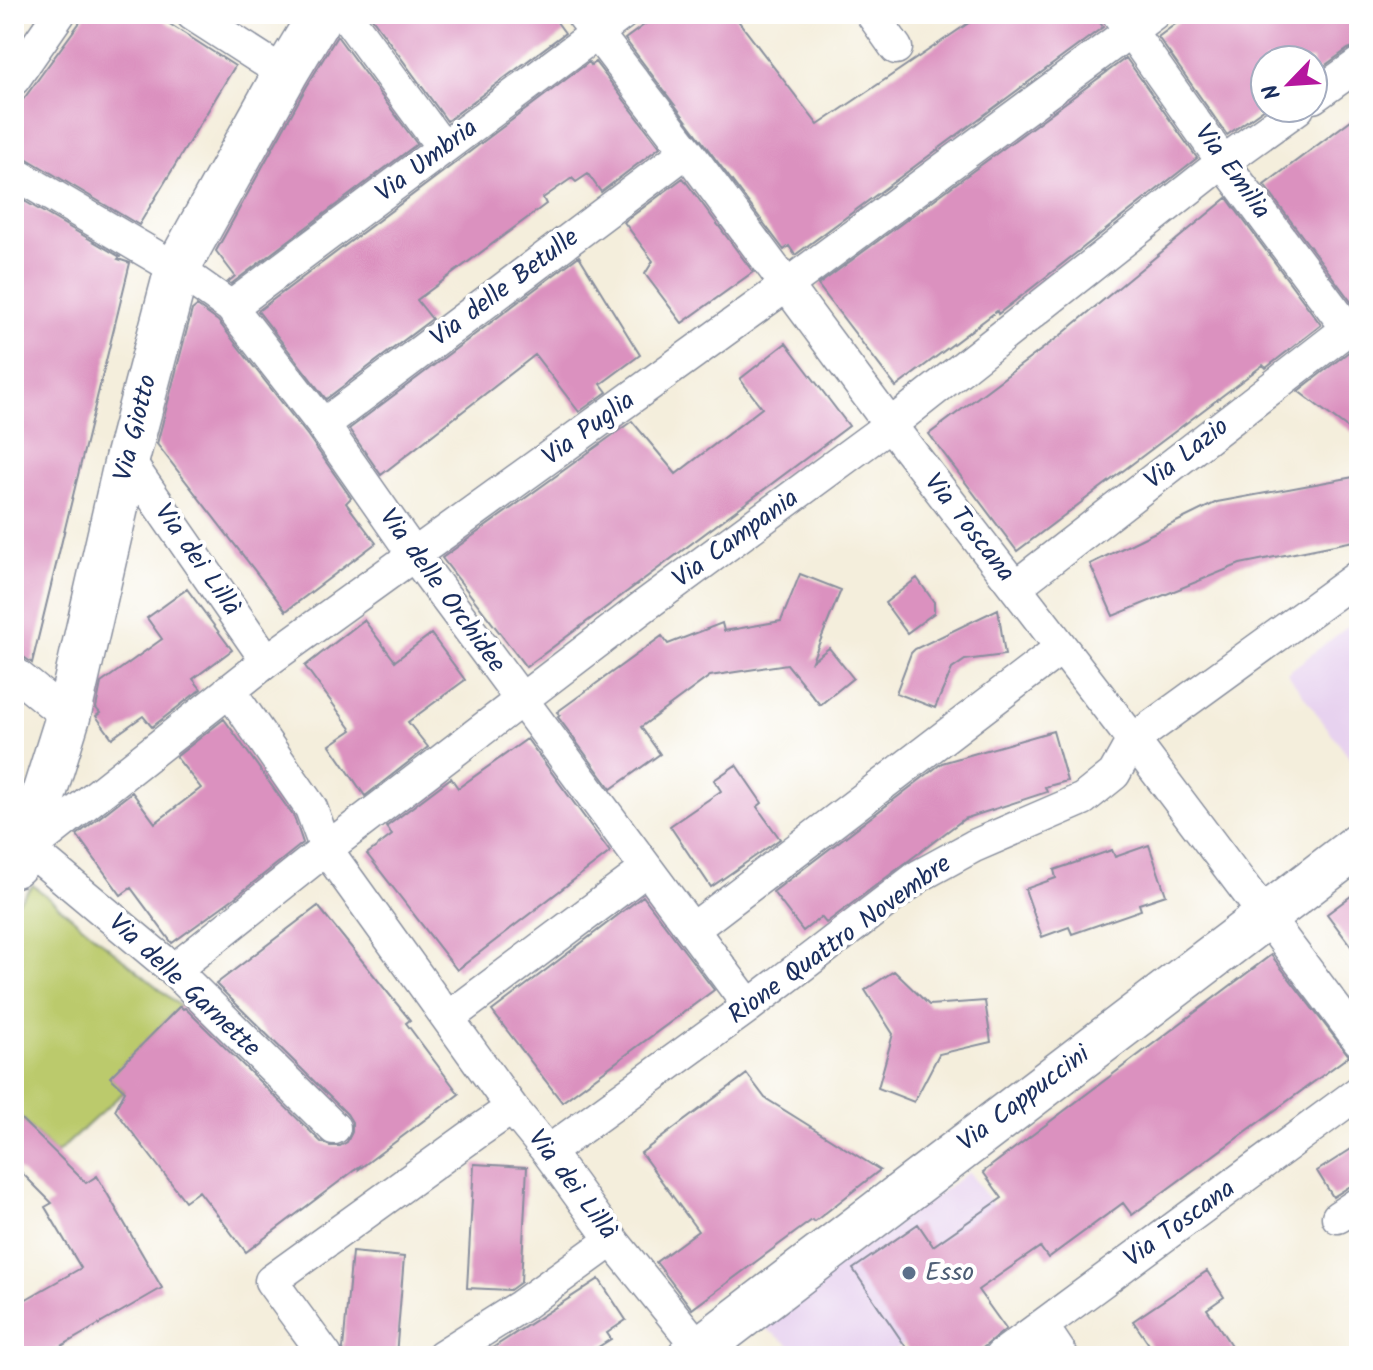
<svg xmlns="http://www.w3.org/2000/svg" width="1373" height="1370" viewBox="0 0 1373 1370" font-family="Kalam,sans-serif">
	<rect width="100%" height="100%" fill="#fff"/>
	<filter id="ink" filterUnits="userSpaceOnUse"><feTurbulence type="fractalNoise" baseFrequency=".0125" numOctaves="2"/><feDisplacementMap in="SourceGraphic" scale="16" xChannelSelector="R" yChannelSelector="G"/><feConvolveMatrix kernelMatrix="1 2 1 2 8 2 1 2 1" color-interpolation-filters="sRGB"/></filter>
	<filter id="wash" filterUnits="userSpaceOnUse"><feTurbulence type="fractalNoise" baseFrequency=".006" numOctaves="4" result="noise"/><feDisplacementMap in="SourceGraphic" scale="32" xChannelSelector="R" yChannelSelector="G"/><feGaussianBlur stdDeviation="1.8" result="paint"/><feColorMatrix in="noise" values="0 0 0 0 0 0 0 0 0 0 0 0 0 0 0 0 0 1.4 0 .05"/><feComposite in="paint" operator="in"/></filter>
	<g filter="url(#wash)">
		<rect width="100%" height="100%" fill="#f4eedc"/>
		<path fill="#e7d2ef" d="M 1359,618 L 1359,771 L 1287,673 Z
			M 969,1172 L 1029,1254 L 887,1356 L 806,1356 L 758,1323 Z"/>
		<path fill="#bbca6c" stroke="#6b7c65" stroke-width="2" d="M 33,885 L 180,1006 L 111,1077 L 125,1091 L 56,1154 L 14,1112 L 14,906 Z"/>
		<g id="blocks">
			<path fill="#db91bf" d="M 86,14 L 154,14 L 235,66 L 139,225 L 24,157 L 14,154 L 14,112 Z
				M 369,14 L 551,14 L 565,33 L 447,121 Z
				M 659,14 L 733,14 L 818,125 L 982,14 L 1094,14 L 1103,27 L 795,255 L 789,246 L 784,250 L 625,39 Z
				M 1189,14 L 1359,14 L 1359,45 L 1348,49 L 1313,74 L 1313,60 L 1265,60 L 1265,108 L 1227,135 L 1158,37 Z
				M 337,36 L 417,144 L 231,284 L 228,282 L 235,276 L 216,251 L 307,86 Z
				M 1126,58 L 1197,158 L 1028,291 L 998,314 L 997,311 L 896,387 L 818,285 Z
				M 589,62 L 591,65 L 595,62 L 660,147 L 601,192 L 588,174 L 576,182 L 572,178 L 543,198 L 546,204 L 417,300 L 432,319 L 326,399 L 258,311 Z
				M 1359,114 L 1359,301 L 1352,303 L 1264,185 Z
				M 683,178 L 753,272 L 682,323 L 645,274 L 653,261 L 624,222 Z
				M 14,195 L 120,257 L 118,259 L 130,263 L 32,663 L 25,658 L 14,654 Z
				M 1227,198 L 1321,325 L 1266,368 L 1263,365 L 1017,551 L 929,434 L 1061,335 Z
				M 579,256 L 640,355 L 601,384 L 607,392 L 579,412 L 535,355 L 381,475 L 349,429 Z
				M 197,306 L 218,321 L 308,436 L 351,498 L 346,503 L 376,543 L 286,611 L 157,444 L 192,310 Z
				M 786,343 L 849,426 L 526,667 L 442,558 L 632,421 L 676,474 L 762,408 L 740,379 Z
				M 1359,344 L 1359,437 L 1298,391 Z
				M 1359,476 L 1359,540 L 1240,564 L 1113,616 L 1090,564 L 1217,502 Z
				M 800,574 L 841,590 L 812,661 L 829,648 L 853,678 L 820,705 L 787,664 L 710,676 L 641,727 L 660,754 L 611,789 L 558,717 L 560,715 L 557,712 L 662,636 L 668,644 L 722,623 L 724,631 L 781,621 Z
				M 917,578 L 934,602 L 934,613 L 907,633 L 885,603 Z
				M 187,589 L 232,650 L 193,679 L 201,689 L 152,727 L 143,716 L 112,738 L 96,716 L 100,713 L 96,708 L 101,683 L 162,639 L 147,618 Z
				M 998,609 L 1005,655 L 965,660 L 952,669 L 935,708 L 896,693 L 911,653 L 915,649 Z
				M 364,620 L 395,661 L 431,634 L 465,680 L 408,722 L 428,747 L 365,796 L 330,745 L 352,730 L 305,666 Z
				M 224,719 L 294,817 L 303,843 L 234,898 L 172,943 L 131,888 L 121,895 L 77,835 L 132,792 L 155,823 L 201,788 L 176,757 Z
				M 1053,731 L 1067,781 L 1045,787 L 1047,792 L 964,819 L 826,923 L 821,917 L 803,931 L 773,892 L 942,763 Z
				M 527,739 L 610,852 L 457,970 L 367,854 L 392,835 L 386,827 L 451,778 L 458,788 Z
				M 736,765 L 762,803 L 757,807 L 780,839 L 711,887 L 670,826 L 721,791 L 714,780 Z
				M 1149,845 L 1166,895 L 1139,904 L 1141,910 L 1072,934 L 1069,927 L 1042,937 L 1025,889 L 1056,878 L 1054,870 L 1112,850 L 1115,857 Z
				M 1359,890 L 1359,957 L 1327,914 Z
				M 643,896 L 714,990 L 562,1102 L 492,1011 Z
				M 318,906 L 410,1020 L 406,1023 L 459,1094 L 359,1169 L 360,1166 L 246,1252 L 199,1191 L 185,1201 L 115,1110 L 125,1091 L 110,1077 L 180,1006 L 183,1009 L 185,1008 L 321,1142 L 330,1146 L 340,1146 L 347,1142 L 352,1132 L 352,1122 L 347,1114 L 216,984 Z
				M 1271,955 L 1349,1056 L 1132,1215 L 1123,1203 L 1048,1258 L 1040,1247 L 978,1290 L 1006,1329 L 973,1356 L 912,1356 L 853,1269 L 918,1224 L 933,1246 L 1002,1198 L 983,1172 Z
				M 894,971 L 929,1005 L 985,1001 L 991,1042 L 939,1054 L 914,1102 L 878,1088 L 893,1034 L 865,990 Z
				M 747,1074 L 765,1098 L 880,1170 L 814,1222 L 812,1220 L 692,1309 L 656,1262 L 698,1231 L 641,1153 Z
				M 14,1112 L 86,1183 L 97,1176 L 162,1288 L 44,1356 L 14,1356 L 14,1306 L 81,1268 L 45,1207 L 52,1203 L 14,1165 Z
				M 1359,1144 L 1359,1184 L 1349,1187 L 1333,1197 L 1317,1171 Z
				M 474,1164 L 527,1167 L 521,1282 L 510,1290 L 467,1288 Z
				M 352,1252 L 404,1257 L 396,1356 L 345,1356 L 343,1349 Z
				M 1207,1271 L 1224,1297 L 1207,1309 L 1238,1356 L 1157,1356 L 1133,1321 Z
				M 599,1279 L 626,1320 L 607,1333 L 611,1339 L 584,1356 L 480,1356 Z"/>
		</g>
	</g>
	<g filter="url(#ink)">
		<use href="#blocks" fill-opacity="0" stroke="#888e9d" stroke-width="2"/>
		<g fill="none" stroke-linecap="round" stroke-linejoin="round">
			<defs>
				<path id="street" d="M 192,14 L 285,74
					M 345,14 L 443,148
					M 582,14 L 687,151 L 890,425 L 1133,740 L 1359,1040
					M 872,14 L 896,48
					M 1119,15 L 1223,162 L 1348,329
					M 14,79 L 59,14
					M 1313,97 L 1359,64
					M 14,173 L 177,269 L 231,307 L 323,425 L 414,555 L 749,1006
					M 231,307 L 622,14
					M 323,425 L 687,151
					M 127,459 L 267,661
					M 1015,587 L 1359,320
					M 14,673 L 68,717
					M 229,690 L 311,808 L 326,849 L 512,1108 L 548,1152 L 612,1240 L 700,1349
					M 693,929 L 1061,648
					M 174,970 L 326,849 L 644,606 L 890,425 L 1223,162 L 1298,108
					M 448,1018 L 647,869
					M 334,1128 L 174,970 L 29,849 L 267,661 L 787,285 L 1153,14
					M 548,1152 L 749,1006 L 919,876 L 974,846 L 1083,799 L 1114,774 L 1133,740 L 1359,576
					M 1338,1217 L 1359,1203
					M 1042,1326 L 1062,1356
					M 326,1356 L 271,1281 L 480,1130 L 512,1108
					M 442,1356 L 521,1306 L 612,1240
					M 1001,1356 L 1359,1092"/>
				<path id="secondary" d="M 14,865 L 29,849 L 42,800 L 68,717 L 127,459 L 177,269 L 285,74 L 321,14
					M 690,1356 L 1359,845"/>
			</defs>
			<use href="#street" stroke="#888e9d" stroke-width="35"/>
			<use href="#secondary" stroke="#888e9d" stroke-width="47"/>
			<use href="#street" stroke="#fff" stroke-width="32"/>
			<use href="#secondary" stroke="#fff" stroke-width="44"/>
		</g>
	</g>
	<circle fill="#5c6f8a" stroke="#fff" stroke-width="3" cx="909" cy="1273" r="8"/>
	<g text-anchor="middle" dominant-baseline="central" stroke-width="8" stroke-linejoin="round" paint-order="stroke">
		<g font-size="26" fill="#1b2f5e" stroke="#fff">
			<text transform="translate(427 161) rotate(-37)">Via Umbria</text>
			<text transform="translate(1232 172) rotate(54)">Via Emilia</text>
			<text transform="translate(505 288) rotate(-37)">Via delle Betulle</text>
			<text transform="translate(136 428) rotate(-76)">Via Giotto</text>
			<text transform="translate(589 429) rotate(-36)">Via Puglia</text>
			<text transform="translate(1187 454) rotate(-38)">Via Lazio</text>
			<text transform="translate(969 528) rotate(52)">Via Toscana</text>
			<text transform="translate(736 539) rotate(-36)">Via Campania</text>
			<text transform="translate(197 560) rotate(55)">Via dei Lillà</text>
			<text transform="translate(442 591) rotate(54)">Via delle Orchidee</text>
			<text transform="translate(840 940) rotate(-36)">Rione Quattro Novembre</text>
			<text transform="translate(184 986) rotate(43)">Via delle Garnette</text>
			<text transform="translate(1024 1099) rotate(-37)">Via Cappuccini</text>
			<text transform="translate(572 1185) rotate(53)">Via dei Lillà</text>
			<text transform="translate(1180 1224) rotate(-36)">Via Toscana</text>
		</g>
		<g font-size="26" fill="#4e5e75" stroke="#fff" text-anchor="start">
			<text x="925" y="1273">Esso</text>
		</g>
	</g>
	<rect width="1373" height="1370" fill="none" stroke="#fff" stroke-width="48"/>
	<g transform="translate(1289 84) rotate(245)"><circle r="38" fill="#ffffff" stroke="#a4acbf" stroke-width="2"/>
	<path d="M0-6L14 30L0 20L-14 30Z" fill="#b5179e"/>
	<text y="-12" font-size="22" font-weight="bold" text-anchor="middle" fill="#1b2f5e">N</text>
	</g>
</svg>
